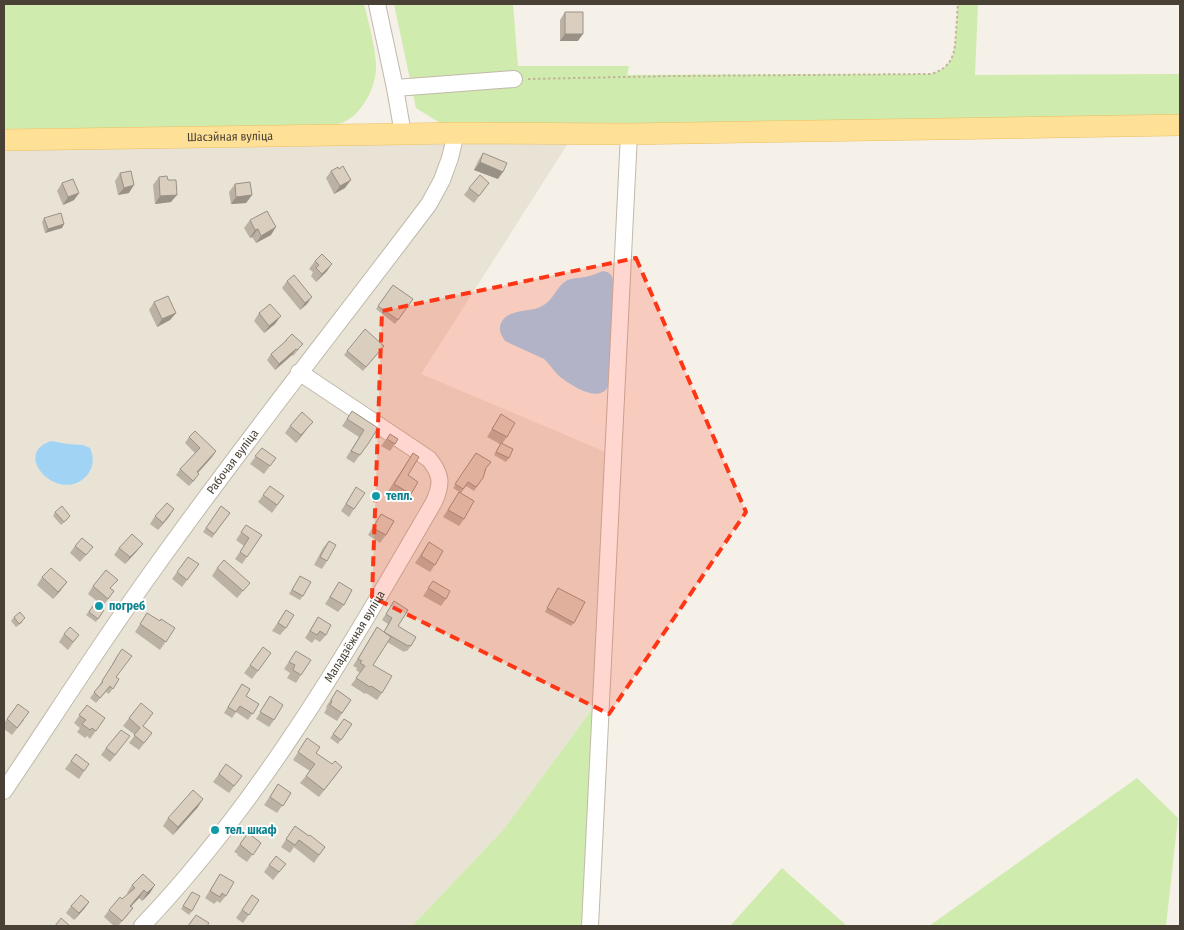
<svg xmlns="http://www.w3.org/2000/svg" width="1184" height="930" viewBox="0 0 1184 930" font-family="'Fira Sans Condensed',sans-serif">
	<rect width="100%" height="100%" fill="#f5f1e8"/>
	<path fill="#e9e3d6" d="M 574,134 L 421,374 L 613,455 L 601,697 L 504,829 L 412,926 L 4,926 L 4,140 Z"/>
	<path fill="#d0ebae" d="M 4,4 L 364,4 C 369,24 375,45 376,65 C 377,86 362,115 342,123 C 338,124 332,125 327,126 L 4,129 Z
		M 394,4 L 513,4 L 518,66 L 629,66 L 627,75 L 931,74 C 954,67 955,52 956,31 C 957,22 957,13 958,4 L 978,4 L 975,75 L 1180,74 L 1180,125 L 456,133 L 416,108 Z
		M 601,697 L 590,926 L 412,926 L 504,829 Z
		M 1137,778 L 1178,818 L 1166,926 L 929,926 Z
		M 782,868 L 847,926 L 730,926 Z"/>
	<path fill="#a1d3f5" d="M 603,271 C 609,272 612,274 613,280 L 610,380 C 606,406 576,389 563,379 C 555,374 551,365 544,359 L 505,341 C 501,335 498,330 501,323 C 508,308 530,313 542,306 C 553,301 556,287 566,281 C 571,278 579,278 585,277 C 591,276 597,273 603,271 Z
		M 51,441 L 68,444 L 83,445 L 90,448 C 94,457 94,466 88,474 C 62,507 9,455 51,441 Z"/>
	<g fill="none" stroke-linecap="round" stroke-linejoin="round">
		<defs>
			<g id="minor">
				<path d="M 377,4 L 395,88 L 403,134"/>
				<path d="M 395,88 L 514,79"/>
				<path id="s1" d="M 4,791 C 54,717 102,641 154,569 C 242,445 337,326 429,204 L 442,180 L 450,158 L 456,133"/>
				<path id="s2" d="M 142,926 C 262,800 347,652 434,502 C 442,484 442,475 429,459 L 299,372"/>
				<path d="M 590,926 L 629,134"/>
			</g>
			<g id="major">
				<path id="s3" d="M 4,140 L 403,134 L 456,133 L 629,134 L 1180,125"/>
			</g>
		</defs>
		<use href="#minor" stroke="#c1b9aa" stroke-width="18"/>
		<use href="#major" stroke="#ebc060" stroke-width="22"/>
		<path stroke="#c4b49a" stroke-width="2" stroke-dasharray="2.5 2.5" stroke-linecap="butt" d="M 528,79 L 674,76 L 931,74 C 954,67 955,52 956,31 C 957,22 957,13 958,4"/>
		<use href="#minor" stroke="#fff" stroke-width="16"/>
		<use href="#major" stroke="#ffe097" stroke-width="21"/>
	</g>
	<path fill="#bbb2a4" d="M 565,12 L 578,41 L 560,41 L 560,20 Z
		M 483,153 L 498,179 L 474,170 L 478,161 Z
		M 331,171 L 345,188 L 334,194 L 326,178 Z
		M 120,173 L 129,193 L 118,195 L 115,181 Z
		M 159,177 L 171,202 L 155,204 L 153,185 Z
		M 62,183 L 79,193 L 74,200 L 63,205 L 57,191 Z
		M 235,184 L 252,195 L 246,203 L 231,204 L 229,192 Z
		M 469,188 L 484,190 L 474,203 L 464,195 Z
		M 44,218 L 64,224 L 62,228 L 45,233 L 42,222 Z
		M 250,220 L 271,235 L 256,243 L 252,237 L 250,238 L 244,228 Z
		M 315,261 L 327,271 L 316,282 L 311,276 L 313,272 L 309,269 Z
		M 287,281 L 307,304 L 300,310 L 282,288 Z
		M 393,285 L 413,299 L 395,324 L 376,309 Z
		M 154,302 L 176,313 L 170,320 L 157,327 L 149,310 Z
		M 259,313 L 275,324 L 264,333 L 254,321 Z
		M 286,340 L 299,349 L 293,356 L 292,355 L 275,370 L 267,360 L 271,354 L 283,344 Z
		M 384,346 L 363,371 L 344,355 L 347,351 Z
		M 352,411 L 378,428 L 368,444 L 354,463 L 346,458 L 359,437 L 342,426 Z
		M 501,414 L 507,437 L 502,444 L 509,458 L 506,462 L 494,455 L 500,444 L 487,437 Z
		M 290,426 L 307,429 L 296,443 L 285,433 Z
		M 390,434 L 395,444 L 390,451 L 381,446 Z
		M 189,437 L 216,451 L 212,457 L 198,473 L 195,480 L 189,486 L 176,475 L 180,469 L 195,453 L 185,443 Z
		M 262,448 L 276,458 L 264,474 L 250,464 Z
		M 413,453 L 408,475 L 411,494 L 405,502 L 388,491 Z
		M 476,453 L 486,468 L 483,478 L 474,491 L 466,486 L 461,493 L 464,519 L 459,526 L 443,517 L 459,492 L 453,488 Z
		M 270,486 L 284,496 L 272,513 L 258,502 Z
		M 356,487 L 354,509 L 349,517 L 341,511 Z
		M 221,506 L 230,513 L 212,538 L 203,532 Z
		M 174,509 L 158,530 L 150,524 L 155,516 Z
		M 55,512 L 70,516 L 67,520 L 61,525 L 53,516 Z
		M 381,514 L 386,535 L 380,543 L 368,535 Z
		M 246,525 L 262,535 L 242,564 L 235,559 L 244,546 L 236,540 Z
		M 329,541 L 327,561 L 322,569 L 314,565 L 323,548 Z
		M 429,542 L 435,565 L 430,572 L 415,563 Z
		M 75,546 L 87,554 L 80,562 L 70,553 Z
		M 119,548 L 137,551 L 125,564 L 114,555 Z
		M 188,557 L 199,564 L 182,587 L 172,579 Z
		M 217,568 L 244,590 L 237,598 L 212,576 Z
		M 300,576 L 303,596 L 300,600 L 289,594 Z
		M 42,577 L 61,590 L 53,599 L 37,585 Z
		M 433,581 L 446,599 L 441,606 L 423,596 Z
		M 339,582 L 344,605 L 338,612 L 325,604 Z
		M 93,586 L 111,589 L 114,591 L 103,606 L 88,594 Z
		M 558,588 L 574,623 L 571,626 L 545,612 Z
		M 394,601 L 398,626 L 411,646 L 407,651 L 405,651 L 404,652 L 387,642 L 373,665 L 382,693 L 377,700 L 366,693 L 365,694 L 351,685 L 360,673 L 356,670 L 357,668 L 353,666 L 377,627 L 384,632 L 388,624 L 382,620 Z
		M 95,603 L 104,610 L 96,622 L 86,615 Z
		M 286,610 L 286,628 L 280,635 L 272,631 Z
		M 147,613 L 160,621 L 175,628 L 160,650 L 135,632 Z
		M 14,617 L 23,622 L 16,627 L 11,621 Z
		M 318,617 L 326,635 L 320,642 L 315,639 L 312,643 L 305,638 Z
		M 64,634 L 79,635 L 68,650 L 59,642 Z
		M 122,649 L 116,677 L 119,679 L 109,694 L 106,692 L 96,703 L 90,698 L 98,687 L 113,664 L 112,664 Z
		M 296,651 L 301,675 L 296,683 L 287,678 L 290,673 L 284,669 Z
		M 266,660 L 252,679 L 244,673 L 250,665 Z
		M 242,684 L 246,696 L 259,704 L 248,720 L 236,712 L 232,718 L 224,713 Z
		M 337,690 L 351,700 L 337,721 L 324,713 L 327,708 L 326,707 Z
		M 270,696 L 274,720 L 269,727 L 256,719 Z
		M 18,704 L 24,720 L 12,735 L 4,729 L 4,723 Z
		M 87,705 L 105,718 L 90,739 L 87,736 L 85,738 L 77,732 L 80,728 L 74,723 Z
		M 129,718 L 143,726 L 152,733 L 139,750 L 129,743 L 135,735 L 123,726 Z
		M 344,719 L 352,724 L 338,744 L 330,738 Z
		M 307,738 L 316,753 L 337,774 L 319,797 L 300,783 L 310,771 L 293,760 Z
		M 124,744 L 110,762 L 101,755 L 106,748 Z
		M 76,754 L 89,764 L 79,779 L 65,769 Z
		M 226,764 L 242,776 L 229,793 L 213,782 Z
		M 278,784 L 291,793 L 277,813 L 264,805 Z
		M 198,807 L 173,835 L 163,826 L 168,818 Z
		M 295,826 L 325,847 L 314,863 L 294,847 L 290,853 L 281,847 Z
		M 248,833 L 261,843 L 247,862 L 237,855 L 238,854 L 234,852 Z
		M 286,864 L 273,880 L 264,872 L 269,865 Z
		M 220,874 L 226,896 L 220,903 L 217,901 L 214,904 L 205,898 Z
		M 132,885 L 150,893 L 142,901 L 139,898 L 131,907 L 133,908 L 127,916 L 118,926 L 114,926 L 104,917 L 109,910 L 128,894 L 127,893 Z
		M 192,892 L 192,911 L 189,915 L 181,909 Z
		M 252,895 L 259,900 L 243,923 L 236,918 Z
		M 89,902 L 84,909 L 74,920 L 66,913 L 71,906 Z"/>
	<path fill="#999186" d="M 565,34 L 583,34 L 578,41 L 560,41 Z
		M 480,162 L 503,172 L 498,179 L 474,170 Z
		M 351,180 L 345,188 L 334,194 L 340,186 Z
		M 134,185 L 129,193 L 118,195 L 124,188 Z
		M 79,193 L 74,200 L 63,205 L 68,197 Z
		M 177,195 L 171,202 L 155,204 L 160,196 Z
		M 252,195 L 246,203 L 231,204 L 236,197 Z
		M 64,224 L 62,228 L 45,233 L 48,229 Z
		M 276,227 L 271,235 L 256,243 L 261,236 Z
		M 258,229 L 252,237 L 250,238 L 255,230 Z
		M 332,264 L 327,271 L 316,282 L 322,274 Z
		M 312,297 L 307,304 L 300,310 L 305,303 Z
		M 176,313 L 170,320 L 157,327 L 162,319 Z
		M 281,316 L 275,324 L 264,333 L 269,326 Z
		M 296,349 L 292,355 L 275,370 L 279,364 Z
		M 313,422 L 307,429 L 296,443 L 301,435 Z
		M 216,451 L 212,457 L 193,478 L 197,472 Z
		M 174,509 L 169,517 L 158,530 L 163,523 Z
		M 143,544 L 137,551 L 125,564 L 130,557 Z
		M 67,582 L 61,590 L 53,599 L 58,592 Z
		M 203,799 L 198,807 L 173,835 L 178,827 Z
		M 155,885 L 150,893 L 142,901 L 147,893 Z
		M 144,890 L 139,898 L 124,913 L 130,906 Z
		M 89,902 L 84,909 L 74,920 L 79,913 Z"/>
	<path fill="#dacfbf" stroke="#999186" d="M 565,12 L 583,12 L 583,34 L 565,34 Z
		M 483,153 L 507,163 L 503,172 L 480,162 Z
		M 343,166 L 351,180 L 340,186 L 331,171 L 338,167 L 339,169 Z
		M 131,171 L 134,185 L 124,188 L 120,173 Z
		M 480,175 L 489,183 L 479,196 L 469,188 Z
		M 167,176 L 168,180 L 176,180 L 177,195 L 160,196 L 159,177 Z
		M 73,179 L 79,193 L 68,197 L 62,183 Z
		M 250,182 L 252,195 L 236,197 L 235,184 Z
		M 267,211 L 276,227 L 261,236 L 258,229 L 255,230 L 250,220 Z
		M 61,213 L 64,224 L 48,229 L 44,218 Z
		M 322,254 L 332,264 L 322,274 L 316,268 L 319,265 L 315,261 Z
		M 294,275 L 312,297 L 305,303 L 287,281 Z
		M 393,285 L 413,299 L 398,320 L 378,306 Z
		M 168,296 L 176,313 L 162,319 L 154,302 Z
		M 270,304 L 281,316 L 269,326 L 259,313 Z
		M 365,329 L 384,346 L 366,367 L 347,351 Z
		M 292,334 L 303,344 L 297,350 L 296,349 L 279,364 L 271,354 L 287,340 L 286,340 Z
		M 352,411 L 378,428 L 368,444 L 360,455 L 351,451 L 364,430 L 347,419 Z
		M 302,412 L 313,422 L 301,435 L 290,426 Z
		M 501,414 L 515,423 L 507,437 L 492,429 Z
		M 195,431 L 216,451 L 197,472 L 199,474 L 193,481 L 180,469 L 200,448 L 189,437 Z
		M 390,434 L 398,439 L 395,444 L 387,439 Z
		M 501,443 L 513,449 L 509,458 L 496,452 Z
		M 262,448 L 276,458 L 270,466 L 255,456 Z
		M 413,453 L 419,457 L 408,475 L 418,482 L 411,494 L 394,484 Z
		M 476,453 L 491,462 L 486,468 L 483,478 L 476,487 L 468,482 L 463,489 L 455,484 Z
		M 270,486 L 284,496 L 277,505 L 263,495 Z
		M 356,487 L 365,493 L 354,509 L 346,504 Z
		M 459,492 L 474,501 L 464,519 L 448,510 Z
		M 167,503 L 174,509 L 163,523 L 155,516 Z
		M 62,506 L 70,516 L 64,522 L 55,512 Z
		M 221,506 L 230,513 L 214,534 L 206,528 Z
		M 381,514 L 394,521 L 386,535 L 373,528 Z
		M 246,525 L 262,535 L 247,557 L 240,552 L 249,538 L 241,532 Z
		M 132,534 L 143,544 L 130,557 L 119,548 Z
		M 82,538 L 93,547 L 86,555 L 75,546 Z
		M 329,541 L 336,545 L 327,561 L 320,557 Z
		M 429,542 L 443,551 L 435,565 L 421,556 Z
		M 188,557 L 199,564 L 187,580 L 177,572 Z
		M 224,560 L 250,583 L 243,591 L 217,568 Z
		M 51,568 L 67,582 L 58,592 L 42,577 Z
		M 106,570 L 118,580 L 110,588 L 114,591 L 108,599 L 93,586 Z
		M 300,576 L 311,582 L 303,596 L 292,590 Z
		M 433,581 L 450,591 L 446,599 L 428,588 Z
		M 339,582 L 352,590 L 344,605 L 330,597 Z
		M 558,588 L 585,602 L 574,623 L 547,608 Z
		M 394,601 L 408,610 L 398,626 L 416,637 L 411,646 L 409,645 L 408,646 L 384,632 L 392,618 L 386,614 Z
		M 95,603 L 104,610 L 98,619 L 89,612 Z
		M 286,610 L 294,615 L 286,628 L 278,623 Z
		M 20,612 L 25,618 L 19,624 L 14,617 Z
		M 147,613 L 160,621 L 161,619 L 175,628 L 166,642 L 140,624 Z
		M 318,617 L 331,625 L 326,635 L 320,631 L 317,635 L 310,631 Z
		M 70,627 L 79,635 L 73,642 L 64,634 Z
		M 377,627 L 391,637 L 373,665 L 392,676 L 382,693 L 371,686 L 370,687 L 356,678 L 365,666 L 360,663 L 362,661 L 358,659 Z
		M 263,647 L 271,653 L 258,671 L 250,665 Z
		M 122,649 L 132,656 L 116,677 L 119,679 L 113,689 L 110,686 L 100,698 L 94,692 L 103,682 L 102,681 L 116,659 L 116,658 Z
		M 296,651 L 311,660 L 301,675 L 293,670 L 295,665 L 289,662 Z
		M 242,684 L 250,689 L 246,696 L 259,704 L 253,714 L 240,706 L 236,712 L 228,707 Z
		M 337,690 L 351,700 L 342,713 L 330,705 L 332,701 L 331,700 Z
		M 270,696 L 283,705 L 274,720 L 260,712 Z
		M 141,703 L 153,713 L 143,726 L 152,733 L 144,743 L 134,735 L 140,728 L 129,718 Z
		M 18,704 L 29,712 L 17,728 L 7,719 Z
		M 87,705 L 105,718 L 96,731 L 92,728 L 90,730 L 82,724 L 86,720 L 79,715 Z
		M 344,719 L 352,724 L 341,740 L 333,734 Z
		M 121,730 L 130,736 L 115,755 L 106,748 Z
		M 307,738 L 320,747 L 316,753 L 332,764 L 335,761 L 342,767 L 324,790 L 306,776 L 315,764 L 298,752 Z
		M 76,754 L 89,764 L 84,771 L 71,761 Z
		M 226,764 L 242,776 L 234,786 L 219,774 Z
		M 278,784 L 291,793 L 283,806 L 270,797 Z
		M 193,790 L 203,799 L 178,827 L 168,818 Z
		M 295,826 L 309,836 L 310,835 L 325,847 L 319,855 L 299,840 L 295,845 L 286,839 Z
		M 248,833 L 261,843 L 253,855 L 243,847 L 240,844 Z
		M 276,856 L 286,864 L 279,872 L 269,865 Z
		M 143,874 L 155,885 L 147,893 L 144,890 L 130,906 L 133,908 L 122,921 L 109,910 L 120,897 L 122,899 L 135,888 L 132,885 Z
		M 220,874 L 234,882 L 226,896 L 222,893 L 220,897 L 210,891 Z
		M 192,892 L 200,896 L 192,911 L 183,906 Z
		M 81,895 L 89,902 L 79,913 L 71,906 Z
		M 252,895 L 259,900 L 249,915 L 242,910 Z
		M 196,915 L 209,923 L 207,926 L 188,926 Z
		M 61,918 L 70,926 L 55,926 Z"/>
	<path fill="#ff3615" fill-opacity="0.2" stroke="#ff3615" stroke-width="4" stroke-dasharray="10 6" stroke-linejoin="round" d="M 636,258 L 746,512 L 609,714 L 372,597 L 382,311 Z"/>
	<g fill="#0f9aa8" stroke="#fff" stroke-width="2">
		<circle cx="376" cy="496" r="5"/>
		<circle cx="99" cy="606" r="5"/>
		<circle cx="215" cy="830" r="5"/>
	</g>
	<g text-anchor="middle" dominant-baseline="central" stroke-width="4" stroke-linejoin="round" paint-order="stroke">
		<g font-size="12" fill="#494136" stroke="#fff">
			<text stroke="none"><textPath href="#s3" startOffset="226">Шасэйная вуліца</textPath></text>
			<text stroke="none"><textPath href="#s1" startOffset="401">Рабочая вуліца</textPath></text>
			<text stroke="none"><textPath href="#s2" startOffset="360">Маладзёжная вуліца</textPath></text>
		</g>
		<g font-size="12" font-weight="bold" fill="#0d838f" stroke="#fff" text-anchor="start">
			<text x="386" y="496">тепл.</text>
			<text x="109" y="606">погреб</text>
			<text x="225" y="830">тел. шкаф</text>
		</g>
	</g>
	<rect width="1184" height="930" fill="none" stroke="#494136" stroke-width="10"/>
</svg>
